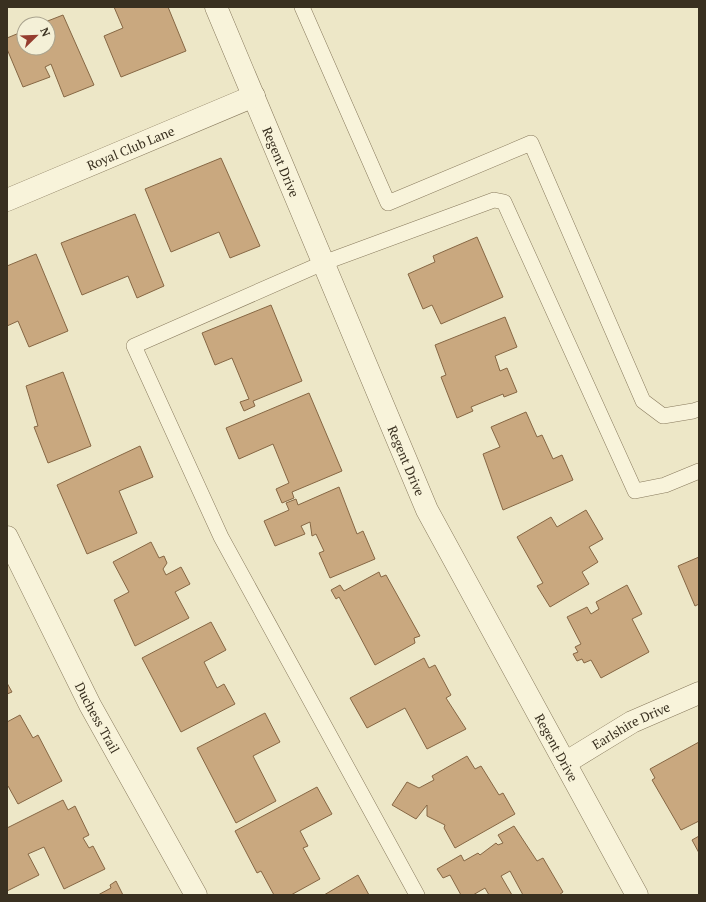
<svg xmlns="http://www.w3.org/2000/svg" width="706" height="902" viewBox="0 0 706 902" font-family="'PT Serif',serif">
	<rect width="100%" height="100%" fill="#ede7c7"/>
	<path fill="#c9a87f" stroke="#866744" d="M 114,7 L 168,7 L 186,51 L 121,77 L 104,36 L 123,28 Z
		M 63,15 L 94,85 L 64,97 L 51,64 L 45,67 L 50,77 L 23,87 L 7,49 L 7,38 L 24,31 L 24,48 L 48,48 L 48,24 L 40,24 Z
		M 221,158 L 260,246 L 230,258 L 219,232 L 171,252 L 145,189 Z
		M 135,214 L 164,286 L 137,298 L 128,276 L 82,295 L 61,243 Z
		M 477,237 L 503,297 L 441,324 L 432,305 L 423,309 L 408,274 L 435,262 L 433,256 Z
		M 36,254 L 68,331 L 29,347 L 18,321 L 7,326 L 7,266 Z
		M 271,305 L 302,381 L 253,401 L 255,406 L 244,411 L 240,402 L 249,399 L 232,358 L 215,365 L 202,333 Z
		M 505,317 L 517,347 L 495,356 L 500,371 L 507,368 L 517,392 L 504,397 L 503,394 L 471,407 L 473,411 L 457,418 L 441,377 L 446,375 L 435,345 Z
		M 63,372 L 91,446 L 48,463 L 34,427 L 38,426 L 26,386 Z
		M 309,393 L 342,471 L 292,492 L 294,498 L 282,503 L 276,489 L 289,483 L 273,444 L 239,459 L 226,428 Z
		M 526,412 L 537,437 L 542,435 L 553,459 L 562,455 L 573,480 L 503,510 L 483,454 L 500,447 L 491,427 Z
		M 140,446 L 153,477 L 119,491 L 137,533 L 87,554 L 57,485 Z
		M 339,487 L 357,534 L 363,531 L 375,559 L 330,578 L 319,553 L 324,551 L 316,534 L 312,536 L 310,522 L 301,526 L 305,534 L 275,546 L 264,521 L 289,510 L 286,503 L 296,499 L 298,505 Z
		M 586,510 L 603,539 L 589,547 L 598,562 L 582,572 L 589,584 L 550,607 L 537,586 L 543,583 L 517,537 L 551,517 L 557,527 Z
		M 151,542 L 159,558 L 164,556 L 167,563 L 163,569 L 166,575 L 181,567 L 190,584 L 175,592 L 189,618 L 135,646 L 114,600 L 129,592 L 113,562 Z
		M 699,557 L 699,604 L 695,606 L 678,566 Z
		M 379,572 L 381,577 L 386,575 L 420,636 L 414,638 L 415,643 L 375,665 L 339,597 L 336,599 L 331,590 L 340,585 L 344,591 Z
		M 627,585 L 642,614 L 632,619 L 649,652 L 601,678 L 591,660 L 584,663 L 582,659 L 577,661 L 573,654 L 578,652 L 575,647 L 581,644 L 567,617 L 587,607 L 591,614 L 599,609 L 596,602 Z
		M 211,622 L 226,650 L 204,662 L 217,688 L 224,684 L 235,704 L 181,732 L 142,658 Z
		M 424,658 L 429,668 L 435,665 L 451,695 L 446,698 L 466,729 L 427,749 L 405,708 L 367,728 L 350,698 Z
		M 7,683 L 12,692 L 7,694 Z
		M 265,713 L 280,742 L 253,756 L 276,801 L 236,823 L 197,748 Z
		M 20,715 L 33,738 L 38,735 L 62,781 L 18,804 L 8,786 L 7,787 L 7,722 Z
		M 699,742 L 699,821 L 681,830 L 652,780 L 655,778 L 650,769 Z
		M 467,756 L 475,769 L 481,766 L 499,795 L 503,793 L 515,814 L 455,848 L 444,828 L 445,825 L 427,816 L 427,805 L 416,819 L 392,805 L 407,782 L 419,788 L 434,780 L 432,776 Z
		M 317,787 L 332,814 L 300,831 L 308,846 L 303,848 L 320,879 L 291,895 L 274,895 L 261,871 L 257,873 L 235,831 Z
		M 63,800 L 68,810 L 75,806 L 89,835 L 83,838 L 89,848 L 93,846 L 105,869 L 64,889 L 44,847 L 28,854 L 39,875 L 7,891 L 7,828 Z
		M 514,826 L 537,861 L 543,858 L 563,892 L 559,895 L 523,895 L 510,871 L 501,876 L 512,895 L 489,895 L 485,888 L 473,895 L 461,895 L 450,875 L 443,878 L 437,869 L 461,855 L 464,861 L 478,853 L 480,855 L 496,843 L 498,845 L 503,843 L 498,835 Z
		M 699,836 L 699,853 L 692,840 Z
		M 358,875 L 369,895 L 324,895 Z
		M 116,881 L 123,895 L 98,895 L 111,888 L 110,885 Z"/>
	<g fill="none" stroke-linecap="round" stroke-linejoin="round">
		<defs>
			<path id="service" d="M 302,7 L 388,203 L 531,143 L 643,401 L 663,416 L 693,411 L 699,409
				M 417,895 L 221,537 L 134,346 L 323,263 L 494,200 L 504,202 L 635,491 L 665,485 L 699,471"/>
			<g id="minor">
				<path id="s1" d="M 216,7 L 427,510 L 637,895"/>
				<path id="s2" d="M 7,200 L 254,96"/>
				<path id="s3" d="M 7,537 L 90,705 L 196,895"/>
				<path id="s4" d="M 565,763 L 632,722 L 699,693"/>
			</g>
		</defs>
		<use href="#service" stroke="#887a5d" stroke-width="16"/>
		<use href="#minor" stroke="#887a5d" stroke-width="23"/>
		<use href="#service" stroke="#f8f3da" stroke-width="15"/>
		<use href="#minor" stroke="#f8f3da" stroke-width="22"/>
	</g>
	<g text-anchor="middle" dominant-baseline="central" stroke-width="3" stroke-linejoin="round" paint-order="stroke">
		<g font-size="13" fill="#393020" stroke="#f4f0d7">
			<text stroke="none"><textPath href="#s2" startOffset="134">Royal Club Lane</textPath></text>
			<text stroke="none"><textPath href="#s1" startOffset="168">Regent Drive</textPath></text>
			<text stroke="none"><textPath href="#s1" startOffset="492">Regent Drive</textPath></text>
			<text stroke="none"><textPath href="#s3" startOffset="202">Duchess Trail</textPath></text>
			<text stroke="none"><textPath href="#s4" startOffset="76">Earlshire Drive</textPath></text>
			<text stroke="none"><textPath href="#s1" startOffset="816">Regent Drive</textPath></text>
		</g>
	</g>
	<rect width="706" height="902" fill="none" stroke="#393020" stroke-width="16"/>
	<g transform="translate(36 36) rotate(67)"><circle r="19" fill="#f4f0d7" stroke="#a9a38e"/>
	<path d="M0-3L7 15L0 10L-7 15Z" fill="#953d2f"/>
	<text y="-6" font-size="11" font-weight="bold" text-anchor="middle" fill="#393020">N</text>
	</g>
</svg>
